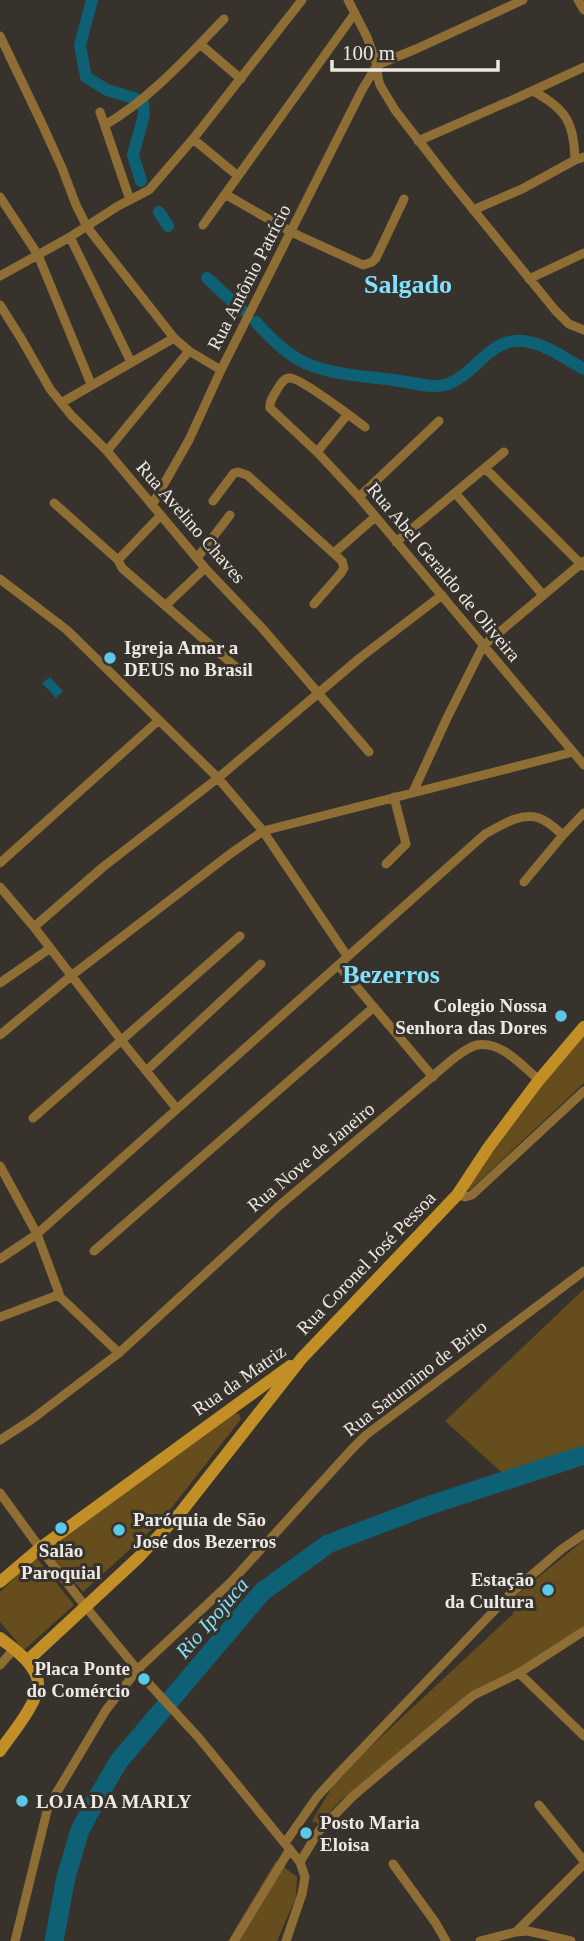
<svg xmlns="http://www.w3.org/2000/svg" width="584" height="1941" viewBox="0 0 584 1941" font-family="'Times New Roman',serif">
	<rect width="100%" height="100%" fill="#37322b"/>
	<path fill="#664d1d" d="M 584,1027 L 584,1083 L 470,1190 L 466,1189 L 517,1109 Z
		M 584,1289 L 584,1448 L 510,1480 L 445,1421 Z
		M 233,1413 L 239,1414 L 241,1419 L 162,1520 L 83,1592 L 50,1554 L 50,1548 Z
		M 584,1540 L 584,1628 L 516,1671 L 467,1695 L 339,1802 L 319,1824 L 312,1821 L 338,1777 L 513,1614 L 514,1597 Z
		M 36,1557 L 74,1605 L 24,1650 L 0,1622 L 0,1592 Z
		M 276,1861 L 297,1877 L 296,1897 L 277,1941 L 228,1941 Z"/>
	<path fill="#0e6074" d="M 50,677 L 63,691 L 56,698 L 42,683 Z"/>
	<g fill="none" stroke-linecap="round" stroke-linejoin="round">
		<path stroke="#0e6074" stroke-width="12" d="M 92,0 L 80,45 L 86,77 L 107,90 L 137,99
			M 141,181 L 133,155 L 144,115 L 143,103
			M 159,212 L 168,226
			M 207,278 L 242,310
			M 256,322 C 270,338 286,354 305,363 C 335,376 369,376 400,381 C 415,383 433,389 448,384 C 473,375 488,343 515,341 C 539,339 564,358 584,369"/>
		<path stroke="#0e6074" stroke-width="19" d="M 54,1941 L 66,1877 L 80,1830 L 96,1800 L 119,1761 L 262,1592 L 328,1544 L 430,1505 L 584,1455"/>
		<path stroke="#8e6e34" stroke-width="9" d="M 348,0 L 367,37 L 377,65 L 378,78 L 380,85 L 395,110 L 450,181 L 555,310 L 569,324 L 584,330
			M 578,0 L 584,10
			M 0,36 L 43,126 L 62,168 L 76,205 L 87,227 L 174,338 L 189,351 L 221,370
			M 200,44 L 241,79
			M 533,91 C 566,109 574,122 575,160
			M 100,112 L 130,200
			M 105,125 C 151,98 187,57 224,19
			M 193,139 L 238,176
			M 418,141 L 519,97 L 584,67
			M 225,194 L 291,232 L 363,265 L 372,262 L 376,258 L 404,199
			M 0,197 L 38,255 L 91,384
			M 473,210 L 522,189 L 575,160 L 584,157
			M 203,225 L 355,13
			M 70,237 L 131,362
			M 0,276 L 70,237 L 118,206 L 149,190 L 193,139 L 302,0
			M 529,279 L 584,253
			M 0,305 L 22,340 L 50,389 L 71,415 L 107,451 L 205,568 L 262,628 L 369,752
			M 61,403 L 174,338
			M 365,427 C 353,418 301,378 290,378 C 284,378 281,383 278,388 C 274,395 269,401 270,408 L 317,452 L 359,497 L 584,765
			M 107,451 L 189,351
			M 317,452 L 348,414
			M 486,469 L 583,566
			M 456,494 L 543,595
			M 359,497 L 439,421
			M 213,501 L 234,473 L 238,472 L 247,475 L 342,561 L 344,568 L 341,573 L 314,604
			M 54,503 L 118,560 L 122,568 L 238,669
			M 152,505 L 189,440 L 221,370 L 362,90 L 377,65 L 416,49 L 523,0
			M 396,542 L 504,452
			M 334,553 L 375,517
			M 197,558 L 230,515
			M 118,560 L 161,515
			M 0,579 L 67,630 L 218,778 L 263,831 L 347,956
			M 165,606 L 205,568
			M 413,792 L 447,718 L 483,646 L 584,561
			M 0,863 L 159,720
			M 386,864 L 406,844 L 394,797
			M 524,882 L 563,835 L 584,813
			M 0,887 L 34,927 L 121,1040 L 177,1109
			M 34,927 L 103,867 L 218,778 L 361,657 L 442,595
			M 339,966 L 433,1077
			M 0,983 L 49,949
			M 0,1035 L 71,976 L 230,854 L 263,831 L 573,752
			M 146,1071 L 261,964
			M 33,1118 L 240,936
			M 0,1166 L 37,1234 L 59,1293 L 58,1295 L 0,1317
			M 457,1195 L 465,1197 L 472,1195 L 584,1091
			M 94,1251 L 374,1007
			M 0,1259 L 37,1234 L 485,834 C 500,826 520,812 539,818 C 548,821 556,829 563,835
			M 58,1295 L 119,1353
			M 0,1440 L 31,1420 L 119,1353 L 280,1205 L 453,1059 C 460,1054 468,1047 477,1045 C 502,1041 522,1066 539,1080
			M 0,1493 L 40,1548 L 85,1606 L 151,1686 L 199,1738 L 300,1862 L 305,1877 L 302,1894 L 286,1941
			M 0,1665 L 14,1649
			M 519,1673 L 584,1736
			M 539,1805 L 584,1861
			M 285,1843 L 317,1797 L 338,1774 L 511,1593 L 562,1549 L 584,1534
			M 300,1862 L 319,1831 L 353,1796 L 465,1702 L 474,1695 L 519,1673 L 584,1631
			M 393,1864 L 435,1922 L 446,1941
			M 516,1932 L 584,1864
			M 15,1941 L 48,1807 L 106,1710 L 138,1669 L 231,1582 L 352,1449 L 366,1435 L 584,1271
			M 234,1941 L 290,1849
			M 480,1941 L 516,1932 L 528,1931 L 571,1941"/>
		<path stroke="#c18f25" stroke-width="12" d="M 0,1582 L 40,1548 L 290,1366
			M 0,1638 C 11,1647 25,1656 32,1668 C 35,1672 38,1679 38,1684 C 39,1702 10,1736 0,1751
			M 27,1661 L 139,1557 L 181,1512 L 302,1358 L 457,1195 L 488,1148 L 539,1080 L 584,1027"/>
	</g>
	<g fill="#5ac8e6" stroke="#37322b" stroke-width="2.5">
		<circle cx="110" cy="658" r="7"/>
		<circle cx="561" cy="1016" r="7"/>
		<circle cx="61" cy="1528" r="7"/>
		<circle cx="119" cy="1530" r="7"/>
		<circle cx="548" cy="1590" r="7"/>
		<circle cx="144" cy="1679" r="7"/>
		<circle cx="22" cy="1801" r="7"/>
		<circle cx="306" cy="1833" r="7"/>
	</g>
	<g text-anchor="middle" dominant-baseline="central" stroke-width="6" stroke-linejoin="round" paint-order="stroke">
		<g font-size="19" fill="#ece9e5" stroke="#37322b">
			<text transform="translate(249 277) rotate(-63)">Rua Antônio Patrício</text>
			<text transform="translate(191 522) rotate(49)">Rua Avelino Chaves</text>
			<text transform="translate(444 572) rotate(50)">Rua Abel Geraldo de Oliveira</text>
			<text transform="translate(311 1157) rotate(-40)">Rua Nove de Janeiro</text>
			<text transform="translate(366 1263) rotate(-46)">Rua Coronel José Pessoa</text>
			<text transform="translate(415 1378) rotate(-38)">Rua Saturnino de Brito</text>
			<text transform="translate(239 1380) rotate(-35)">Rua da Matriz</text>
		</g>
		<g font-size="19" font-weight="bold" fill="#ece9e5" stroke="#37322b" text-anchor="start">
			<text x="124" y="647">Igreja Amar a<tspan x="124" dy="22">DEUS no Brasil</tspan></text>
			<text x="547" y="1005" text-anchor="end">Colegio Nossa<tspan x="547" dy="22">Senhora das Dores</tspan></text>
			<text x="133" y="1519">Paróquia de São<tspan x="133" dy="22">José dos Bezerros</tspan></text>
			<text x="61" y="1550" text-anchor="middle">Salão<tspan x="61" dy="22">Paroquial</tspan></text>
			<text x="534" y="1579" text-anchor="end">Estação<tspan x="534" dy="22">da Cultura</tspan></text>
			<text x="130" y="1668" text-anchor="end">Placa Ponte<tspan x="130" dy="22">do Comércio</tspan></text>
			<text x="36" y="1801">LOJA DA MARLY</text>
			<text x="320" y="1822">Posto Maria<tspan x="320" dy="22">Eloisa</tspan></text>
		</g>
		<g font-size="21" font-style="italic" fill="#84e0fb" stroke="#37322b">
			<text transform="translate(212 1618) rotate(-49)">Rio Ipojuca</text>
		</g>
		<g font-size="26" font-weight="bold" fill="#81e2ff" stroke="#37322b">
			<text x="408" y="284">Salgado</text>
			<text x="391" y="974">Bezerros</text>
		</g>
	</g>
	<path d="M332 60v10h166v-10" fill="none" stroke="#ece9e5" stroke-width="3.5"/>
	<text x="342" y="60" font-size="21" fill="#ece9e5" stroke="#37322b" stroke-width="5" paint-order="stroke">100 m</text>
</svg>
